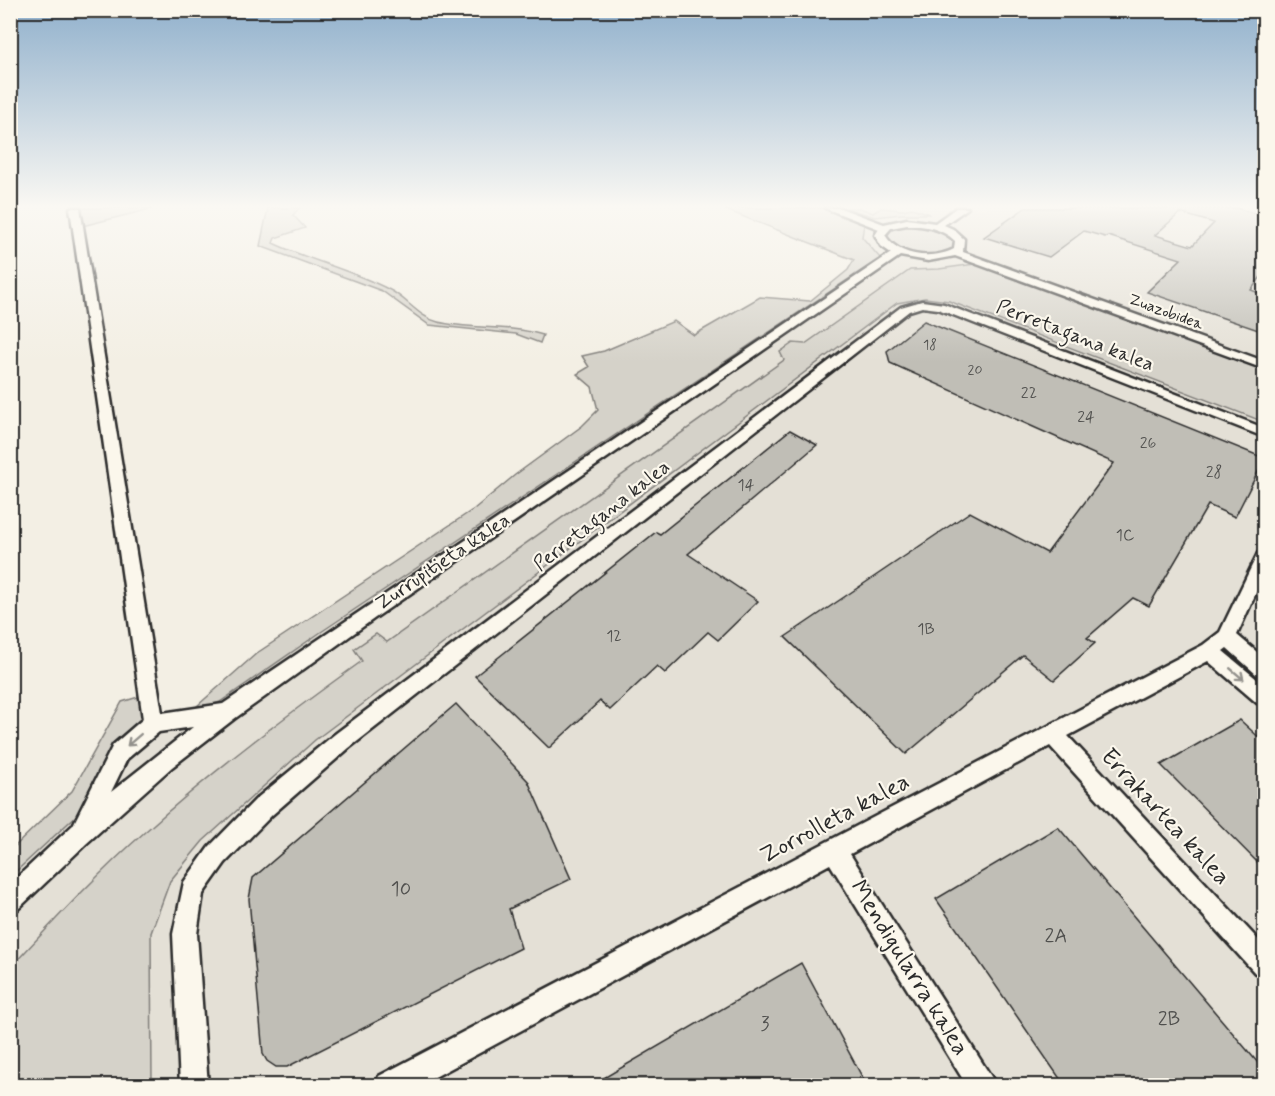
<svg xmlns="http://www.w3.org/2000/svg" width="1275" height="1096" viewBox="0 0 1275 1096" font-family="Mynerve,sans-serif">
	<rect width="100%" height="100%" fill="#f3efe4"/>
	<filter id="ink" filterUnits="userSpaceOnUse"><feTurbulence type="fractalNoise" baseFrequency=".0167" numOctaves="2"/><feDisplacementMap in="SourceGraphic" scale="12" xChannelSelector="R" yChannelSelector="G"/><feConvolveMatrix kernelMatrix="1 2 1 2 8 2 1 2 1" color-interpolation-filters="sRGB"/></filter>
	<g filter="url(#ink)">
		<path fill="#e4e0d6" d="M 821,208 L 1264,208 L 1264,1085 L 11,1086 L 11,876 L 79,813 L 99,772 L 139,724 L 150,706 L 158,701 L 164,711 L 172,716 L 220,702 L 321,632 L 880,258 L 861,237 L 864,224 Z"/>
		<path fill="#d5d2c9" stroke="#807e7a" stroke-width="1.5" d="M 79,208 L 155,208 L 82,226 Z
			M 268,208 L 299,208 L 293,215 L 305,228 L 275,238 L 273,243 C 311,261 351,270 388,289 C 406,297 418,317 438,322 C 472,330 508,324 543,335 L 540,343 L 516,334 L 429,325 L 382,291 L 260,246 Z
			M 721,208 L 821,208 L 864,224 L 862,237 L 880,258 L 321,632 L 220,702 L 189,713 L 257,653 L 474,509 L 515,475 L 582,426 L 598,410 L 592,387 L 577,374 L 589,367 L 582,356 L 604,351 L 674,321 L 694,335 L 760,297 L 810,301 L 848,270 L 854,260 Z
			M 846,208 L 860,208 L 873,213 L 881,208 L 902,210 L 912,208 L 930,214 L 901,214 L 875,217 Z
			M 919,225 L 947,234 L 955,243 L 954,248 C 937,262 904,255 889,241 L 888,232 L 900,226 Z
			M 975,264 L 1264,368 L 1264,422 L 949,301 L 925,298 L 897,303 L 315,740 L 203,841 L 170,881 L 151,933 L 152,1085 L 11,1085 L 11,967 C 54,921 98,873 146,831 C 215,769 287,715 362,661 L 354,649 L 376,634 L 387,642 L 784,360 L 780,352 L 793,343 L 805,344 L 910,270 L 939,269 Z
			M 141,696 L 150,706 L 139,724 L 99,772 L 79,813 L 11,876 L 11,850 L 72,791 L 122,702 Z"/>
		<path fill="#c0beb6" stroke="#2b2b2b" stroke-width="1.5" fill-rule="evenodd" d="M 1025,208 L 1236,208 L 1264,216 L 1264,273 L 1251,290 L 1264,295 L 1264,332 L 1147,292 L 1181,259 L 1108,236 L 1105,237 L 1084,231 L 1049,257 L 984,237 ZM 1180,213 L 1214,223 L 1192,246 L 1155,235 Z
			M 924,321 L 1264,458 L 1264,460 L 1235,517 L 1208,505 L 1149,606 L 1133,598 L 1087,638 L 1095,643 L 1054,680 L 1023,655 L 906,754 L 785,637 L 970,512 L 1047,553 L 1114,463 L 890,363 L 887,351 Z
			M 790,430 L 817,445 L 688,554 L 758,601 L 718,640 L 708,632 L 665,673 L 657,666 L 610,710 L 600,701 L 549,748 L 475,676 L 656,532 L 660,534 Z
			M 456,704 L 528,781 L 571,879 L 509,909 L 521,948 L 287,1067 L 276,1067 L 267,1061 L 263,1054 L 249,899 L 253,878 Z
			M 1240,720 L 1264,742 L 1264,869 L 1161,765 Z
			M 1058,827 L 1264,1070 L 1264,1086 L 1065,1086 L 936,899 Z
			M 801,963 L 867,1086 L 590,1086 Z"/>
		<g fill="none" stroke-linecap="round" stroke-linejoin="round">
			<defs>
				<path id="minor" d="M 70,208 L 80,208 L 162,713 L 223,704 L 891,253 L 881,246 L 875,235 L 879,229 L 825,208 L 840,208 L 884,224 L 907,219 L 935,223 L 956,208 L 968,208 L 944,225 L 953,229 L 964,239 L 963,252 L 1264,361 L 1264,369 L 955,256 L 928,261 L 900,256 L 375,618 L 234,719 L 172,767 L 87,843 L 18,909 L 10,913 L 10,884 L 73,825 L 113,745 L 143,719 ZM 907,225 C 925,226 942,228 955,241 L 954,249 C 933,260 898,257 885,235 L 891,228 ZM 193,727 L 111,792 L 127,759 L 159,732 Z
					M 922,301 L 944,304 L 1264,428 L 1264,437 L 938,309 L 922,307 L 909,311 L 349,748 L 272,815 L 225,863 L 203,894 L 197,934 L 208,1086 L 180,1086 L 173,934 L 184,882 L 209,847 L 256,799 L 335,734 L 901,307 Z
					M 1264,552 L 1264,575 L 1237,635 L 1264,658 L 1264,677 L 1257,675 L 1227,648 L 1223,651 L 1264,685 L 1264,706 L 1257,703 L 1208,661 L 1068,736 L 1264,946 L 1264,976 L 1255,973 L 1050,746 L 850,854 L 997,1086 L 967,1086 L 830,864 L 418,1086 L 375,1086 L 379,1076 L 1203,645 L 1220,632 L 1258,553 Z"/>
			</defs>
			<use href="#minor" stroke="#2b2b2b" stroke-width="5"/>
			<use href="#minor" fill="#fbf7ec" fill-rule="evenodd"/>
		</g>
		<defs><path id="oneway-shaft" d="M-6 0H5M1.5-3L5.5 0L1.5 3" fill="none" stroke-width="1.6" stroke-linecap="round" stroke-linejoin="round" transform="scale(1.5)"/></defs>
		<g stroke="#93918c">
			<use href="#oneway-shaft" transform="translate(1237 674) rotate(40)"/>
			<use href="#oneway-shaft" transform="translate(134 740) rotate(139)"/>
		</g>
	</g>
	<linearGradient id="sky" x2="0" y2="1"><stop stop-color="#90b0cc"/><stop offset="0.57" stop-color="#faf8f3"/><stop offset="1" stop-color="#faf8f3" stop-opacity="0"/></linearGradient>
	<rect width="1275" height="362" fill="url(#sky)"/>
	<g text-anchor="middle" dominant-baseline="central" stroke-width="4.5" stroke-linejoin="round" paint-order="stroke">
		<g font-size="14" fill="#50504e">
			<text x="930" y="345">18</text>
			<text x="975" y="370">20</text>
		</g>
		<g font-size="16" fill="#2b2b2b" stroke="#fbf7ec">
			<text transform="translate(1166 312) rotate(20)">Zuazobidea</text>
		</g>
		<g font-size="16" fill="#50504e">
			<text x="1029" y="393">22</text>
			<text x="1086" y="417">24</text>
			<text x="1148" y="443">26</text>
			<text x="1214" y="472">28</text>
			<text x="746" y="485">14</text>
			<text x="1125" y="535">1C</text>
			<text x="926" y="629">1B</text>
			<text x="614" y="636">12</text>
		</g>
		<g font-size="20" fill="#2b2b2b" stroke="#fbf7ec">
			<text transform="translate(1075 336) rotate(21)">Perretagana kalea</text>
			<text transform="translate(602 516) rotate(-38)">Perretagana kalea</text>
			<text transform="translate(443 562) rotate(-34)">Zurrupitieta kalea</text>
		</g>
		<g font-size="20" fill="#50504e">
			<text x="401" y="889">10</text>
			<text x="1056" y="936">2A</text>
			<text x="1169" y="1019">2B</text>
			<text x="765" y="1024">3</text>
		</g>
		<g font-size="24" fill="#2b2b2b" stroke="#fbf7ec">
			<text transform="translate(1165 817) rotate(47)">Errakartea kalea</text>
			<text transform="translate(835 819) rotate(-28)">Zorrolleta kalea</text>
			<text transform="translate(909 968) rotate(58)">Mendigularra kalea</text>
		</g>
	</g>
	<rect width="1275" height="1096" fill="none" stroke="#fbf7ec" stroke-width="36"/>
	<rect x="18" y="18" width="1239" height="1060" fill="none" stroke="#2b2b2b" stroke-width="2" filter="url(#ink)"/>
</svg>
